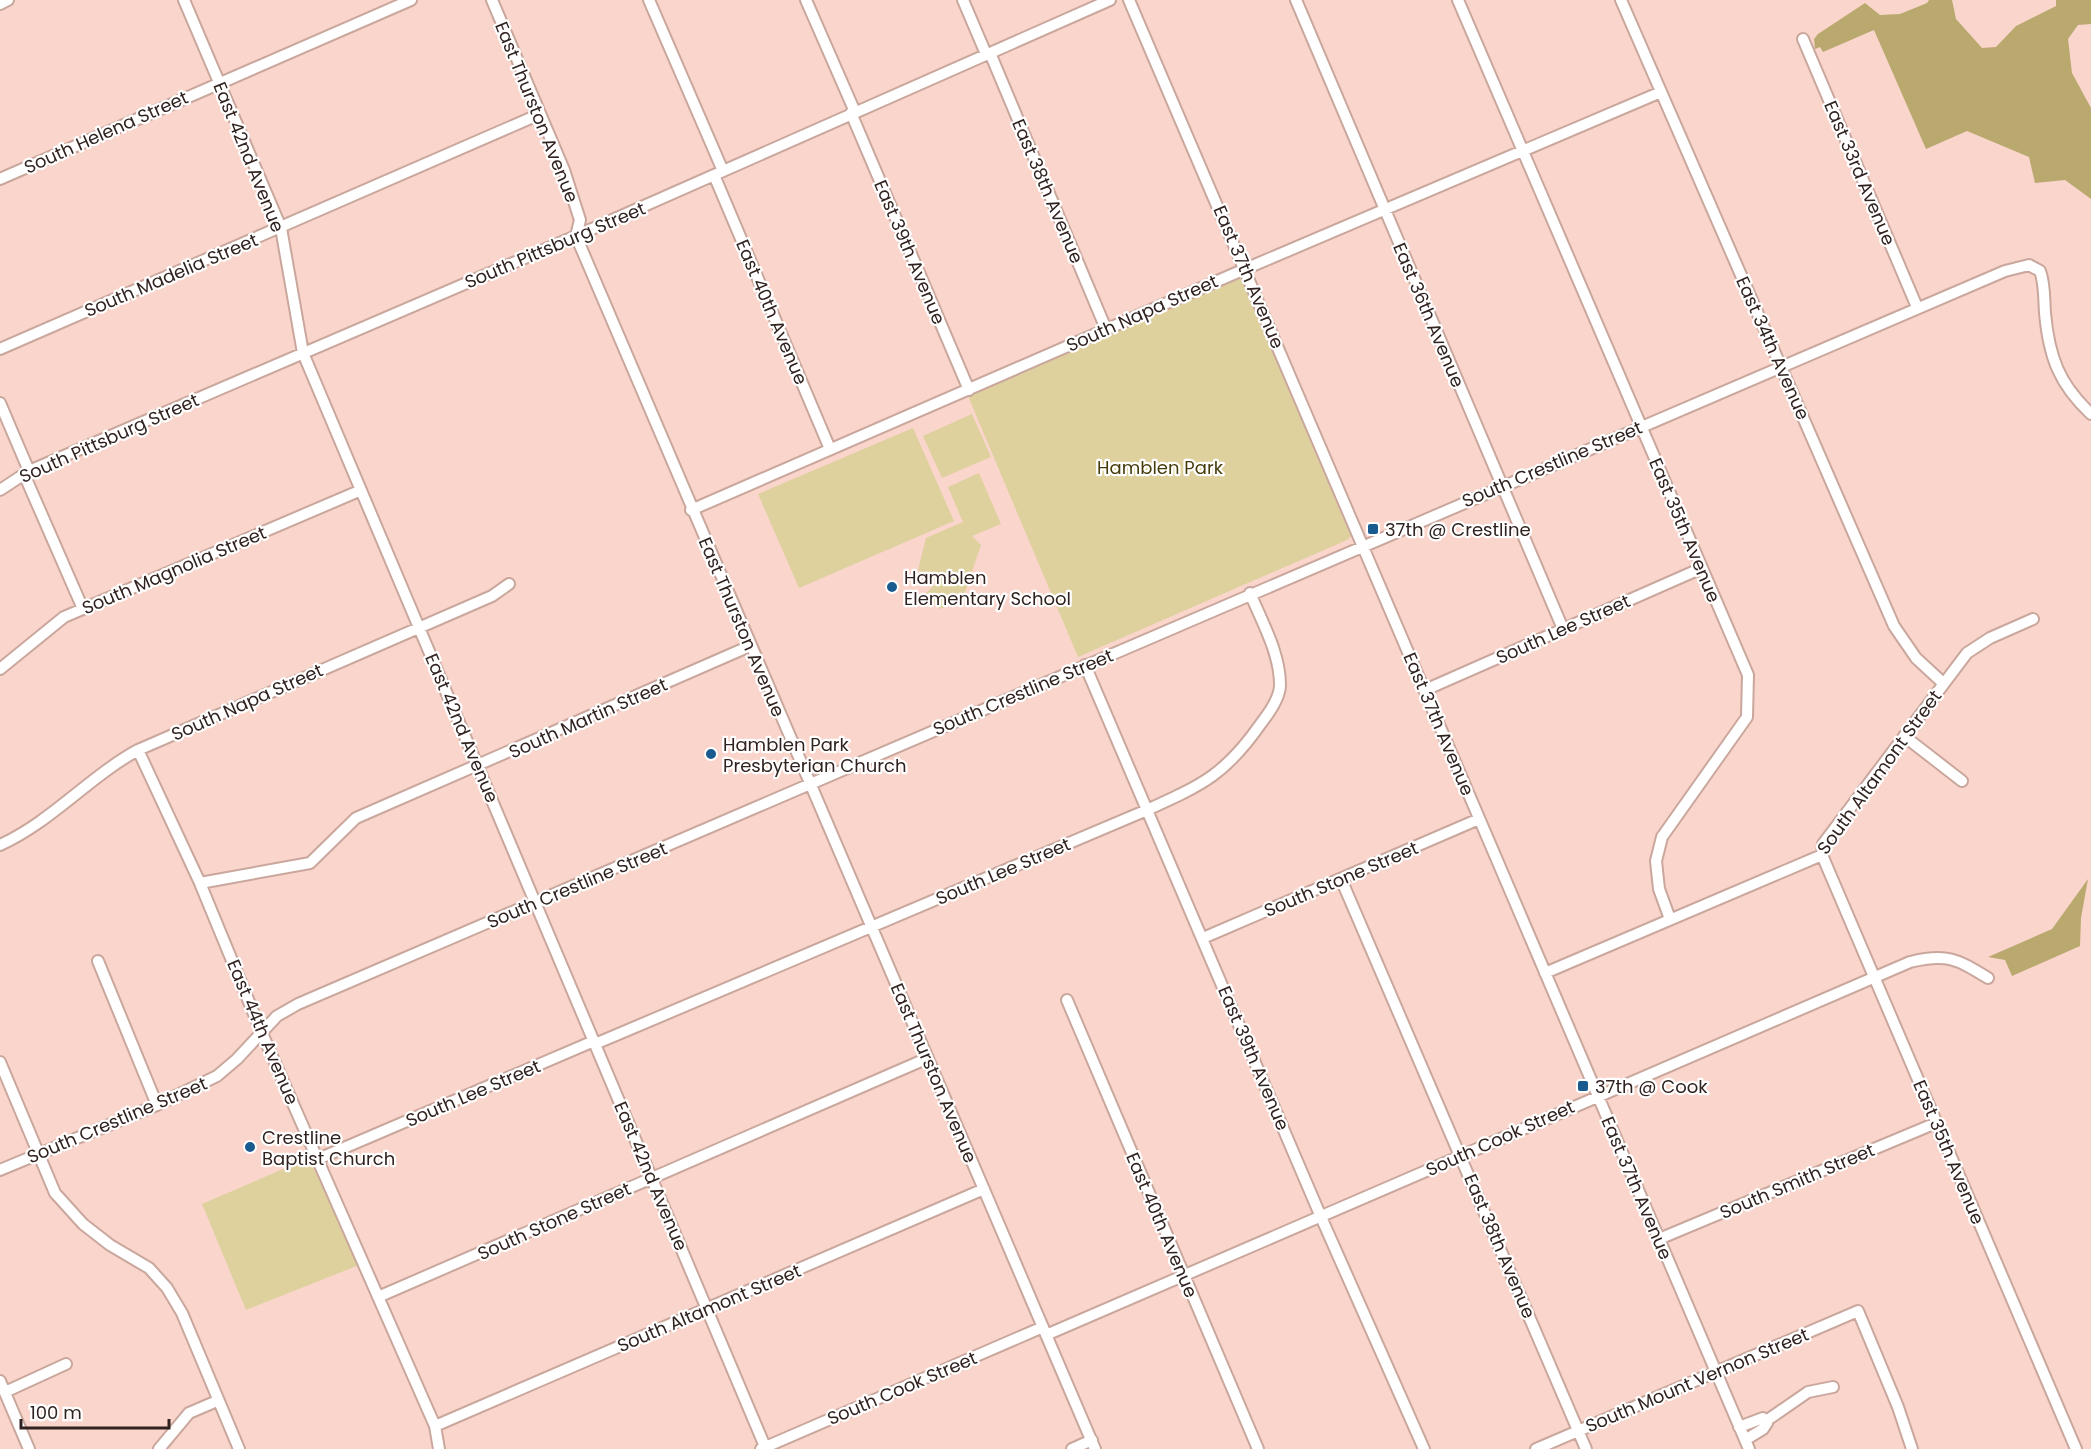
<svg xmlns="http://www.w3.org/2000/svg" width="2091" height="1449" viewBox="0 0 2091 1449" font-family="Poppins,sans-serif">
	<rect width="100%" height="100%" fill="#fad5cb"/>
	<path fill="#ded19e" d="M 1241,278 L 1351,536 L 1347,540 L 1078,657 L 968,396 Z
		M 972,414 L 991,457 L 942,478 L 923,436 Z
		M 913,428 L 954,521 L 799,588 L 758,494 Z
		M 979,473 L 1001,524 L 972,536 L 981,545 L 963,598 L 940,609 L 926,593 L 939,580 L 918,570 L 926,538 L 963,522 L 948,487 Z
		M 311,1157 L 359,1265 L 246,1310 L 202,1204 Z"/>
	<path fill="#b9a96f" d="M 1929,0 L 1952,0 L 1956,19 L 1982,48 L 1996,47 L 2016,26 L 2056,6 L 2056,0 L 2091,0 L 2091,24 L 2078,25 L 2068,39 L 2072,73 L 2091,108 L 2091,199 L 2065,180 L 2035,183 L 2029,157 L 1967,131 L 1926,149 L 1874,30 L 1823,52 L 1820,47 L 1815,49 L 1814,39 L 1818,34 L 1865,3 L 1880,15 L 1900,14 L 1927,3 Z
		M 2088,879 L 2081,918 L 2080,946 L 2012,976 L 2005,960 L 1988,957 L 2052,929 Z"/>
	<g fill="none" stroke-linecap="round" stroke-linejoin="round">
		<defs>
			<path id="minor" d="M 184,0 L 281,228 L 303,353 L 766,1449
				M 492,0 L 564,170 L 580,220 L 576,236 L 1095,1449
				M 649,0 L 723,171
				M 806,0 L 855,112
				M 963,0 L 986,54
				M 1129,0 L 1749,1449
				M 1296,0 L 1563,629
				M 1458,0 L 1748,675 L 1747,717 L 1662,837 L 1656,861 L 1659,889 L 1670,919
				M 1621,0 L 1894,626 L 1916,658 L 1943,683
				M 0,4 L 8,0
				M 1803,39 L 1917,307
				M 990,53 L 1106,329
				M 851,113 L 969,390
				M 714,175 L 830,449
				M 0,179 L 411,0
				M 0,349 L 540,114
				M 0,403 L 29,471
				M 24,474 L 83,609
				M 0,490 L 29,471 L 576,236 L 1110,0
				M 691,510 L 1245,269 L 1661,92
				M 1085,665 L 1321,1217 L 1424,1449
				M 0,669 L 64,617 L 359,491
				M 1425,690 L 1702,568
				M 1904,736 L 1962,781
				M 138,750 L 200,883 L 261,1031 L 435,1426 L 439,1449
				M 0,845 C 51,822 89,777 138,750 L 492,596 L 509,584
				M 1822,855 L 2076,1449
				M 1341,879 L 1586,1449
				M 200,883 L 310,863 L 356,818 L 750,646
				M 1203,938 L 1479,819
				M 98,961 L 157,1105
				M 1545,973 L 1822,855 L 1823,844 L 1967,653 L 1990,638 L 2033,619
				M 1067,1000 L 1258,1449
				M 595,1044 L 1147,810 C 1204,784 1226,774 1262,722 C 1269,713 1280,697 1280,685 C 1280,653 1262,622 1250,593
				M 0,1062 L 55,1193 L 83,1224 L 110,1245 L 149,1268 L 167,1288 L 182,1313 L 239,1449
				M 318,1159 L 594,1041
				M 0,1170 L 157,1105 L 217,1076 L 237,1059 L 277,1016 L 298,1004 L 2005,271 L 2029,265 L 2040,271 C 2045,284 2044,300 2045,313 C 2049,357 2059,384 2091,414
				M 1659,1239 L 1936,1123
				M 378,1297 L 928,1058
				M 1046,1335 L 1910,962 C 1947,953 1957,959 1988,978
				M 0,1381 L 29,1449
				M 5,1392 L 66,1364
				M 1766,1421 L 1808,1392 L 1833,1387
				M 435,1426 L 984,1189
				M 1739,1427 L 1763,1418 L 1767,1423 L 1763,1429 L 1745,1440
				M 159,1449 L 189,1413 L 217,1401
				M 761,1449 L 1043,1327
				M 1072,1449 L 1092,1440
				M 1536,1449 L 1858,1311 L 1898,1407 L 1912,1449"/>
		</defs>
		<use href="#minor" stroke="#caa79d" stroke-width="14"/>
		<use href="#minor" stroke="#fff" stroke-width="10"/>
	</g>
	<g fill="#195a8f" stroke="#fff" stroke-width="2">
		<rect x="1367" y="523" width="12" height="12" rx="3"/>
		<circle cx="892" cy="587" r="6"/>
		<circle cx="711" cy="754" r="6"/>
		<rect x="1577" y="1080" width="12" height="12" rx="3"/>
		<circle cx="250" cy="1147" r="6"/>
	</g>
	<g text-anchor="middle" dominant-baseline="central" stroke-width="4.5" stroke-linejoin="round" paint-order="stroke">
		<g font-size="18" fill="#30221f" stroke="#fff">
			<text transform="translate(537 112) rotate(68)">East Thurston Avenue</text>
			<text transform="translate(106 132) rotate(-24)">South Helena Street</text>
			<text transform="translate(249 157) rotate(68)">East 42nd Avenue</text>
			<text transform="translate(1860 173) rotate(67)">East 33rd Avenue</text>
			<text transform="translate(1048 191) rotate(67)">East 38th Avenue</text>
			<text transform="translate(555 245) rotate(-23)">South Pittsburg Street</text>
			<text transform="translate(910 252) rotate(67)">East 39th Avenue</text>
			<text transform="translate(171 275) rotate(-23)">South Madelia Street</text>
			<text transform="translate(1249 277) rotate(67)">East 37th Avenue</text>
			<text transform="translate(772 312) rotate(67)">East 40th Avenue</text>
			<text transform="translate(1142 313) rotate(-24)">South Napa Street</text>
			<text transform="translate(1429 315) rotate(67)">East 36th Avenue</text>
			<text transform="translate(1773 348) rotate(66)">East 34th Avenue</text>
			<text transform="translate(109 438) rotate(-24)">South Pittsburg Street</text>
			<text transform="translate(1552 464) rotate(-23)">South Crestline Street</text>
			<text transform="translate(1685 530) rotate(67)">East 35th Avenue</text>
			<text transform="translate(174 570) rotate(-23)">South Magnolia Street</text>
			<text transform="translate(742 627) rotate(67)">East Thurston Avenue</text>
			<text transform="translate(1563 629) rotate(-24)">South Lee Street</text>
			<text transform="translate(1023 692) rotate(-23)">South Crestline Street</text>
			<text transform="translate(247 702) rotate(-24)">South Napa Street</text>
			<text transform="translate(588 718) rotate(-24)">South Martin Street</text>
			<text transform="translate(1439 724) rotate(67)">East 37th Avenue</text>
			<text transform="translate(462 728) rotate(67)">East 42nd Avenue</text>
			<text transform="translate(1879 772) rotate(-54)">South Altamont Street</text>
			<text transform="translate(1003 871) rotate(-23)">South Lee Street</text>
			<text transform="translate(1341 879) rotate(-23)">South Stone Street</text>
			<text transform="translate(577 885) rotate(-23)">South Crestline Street</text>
			<text transform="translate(263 1032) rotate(67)">East 44th Avenue</text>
			<text transform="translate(1254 1058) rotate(67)">East 39th Avenue</text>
			<text transform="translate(934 1073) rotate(67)">East Thurston Avenue</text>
			<text transform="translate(473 1093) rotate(-23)">South Lee Street</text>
			<text transform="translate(117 1120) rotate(-23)">South Crestline Street</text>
			<text transform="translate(1500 1138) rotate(-24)">South Cook Street</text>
			<text transform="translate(1949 1152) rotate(67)">East 35th Avenue</text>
			<text transform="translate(651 1176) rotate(67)">East 42nd Avenue</text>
			<text transform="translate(1797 1181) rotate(-23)">South Smith Street</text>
			<text transform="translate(1637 1188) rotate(67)">East 37th Avenue</text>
			<text transform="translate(554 1221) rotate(-24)">South Stone Street</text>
			<text transform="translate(1162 1225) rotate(67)">East 40th Avenue</text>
			<text transform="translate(1500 1246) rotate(67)">East 38th Avenue</text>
			<text transform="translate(709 1308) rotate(-23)">South Altamont Street</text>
			<text transform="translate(1697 1380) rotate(-23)">South Mount Vernon Street</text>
			<text transform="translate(902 1388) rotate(-23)">South Cook Street</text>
		</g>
		<g font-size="18" fill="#463b0b" stroke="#fff">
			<text x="1160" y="467">Hamblen Park</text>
		</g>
		<g font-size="18" fill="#30221f" stroke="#fff" text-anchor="start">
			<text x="1385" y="529">37th @ Crestline</text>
			<text x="904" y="577">Hamblen<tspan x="904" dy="21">Elementary School</tspan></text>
			<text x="723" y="744">Hamblen Park<tspan x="723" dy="21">Presbyterian Church</tspan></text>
			<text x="1595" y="1086">37th @ Cook</text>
			<text x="262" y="1137">Crestline<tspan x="262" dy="21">Baptist Church</tspan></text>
		</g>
	</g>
	<path d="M21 1419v9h148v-9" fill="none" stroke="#30221f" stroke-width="3"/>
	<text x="30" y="1419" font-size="18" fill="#30221f" stroke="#ffffff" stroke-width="4.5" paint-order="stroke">100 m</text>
</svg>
